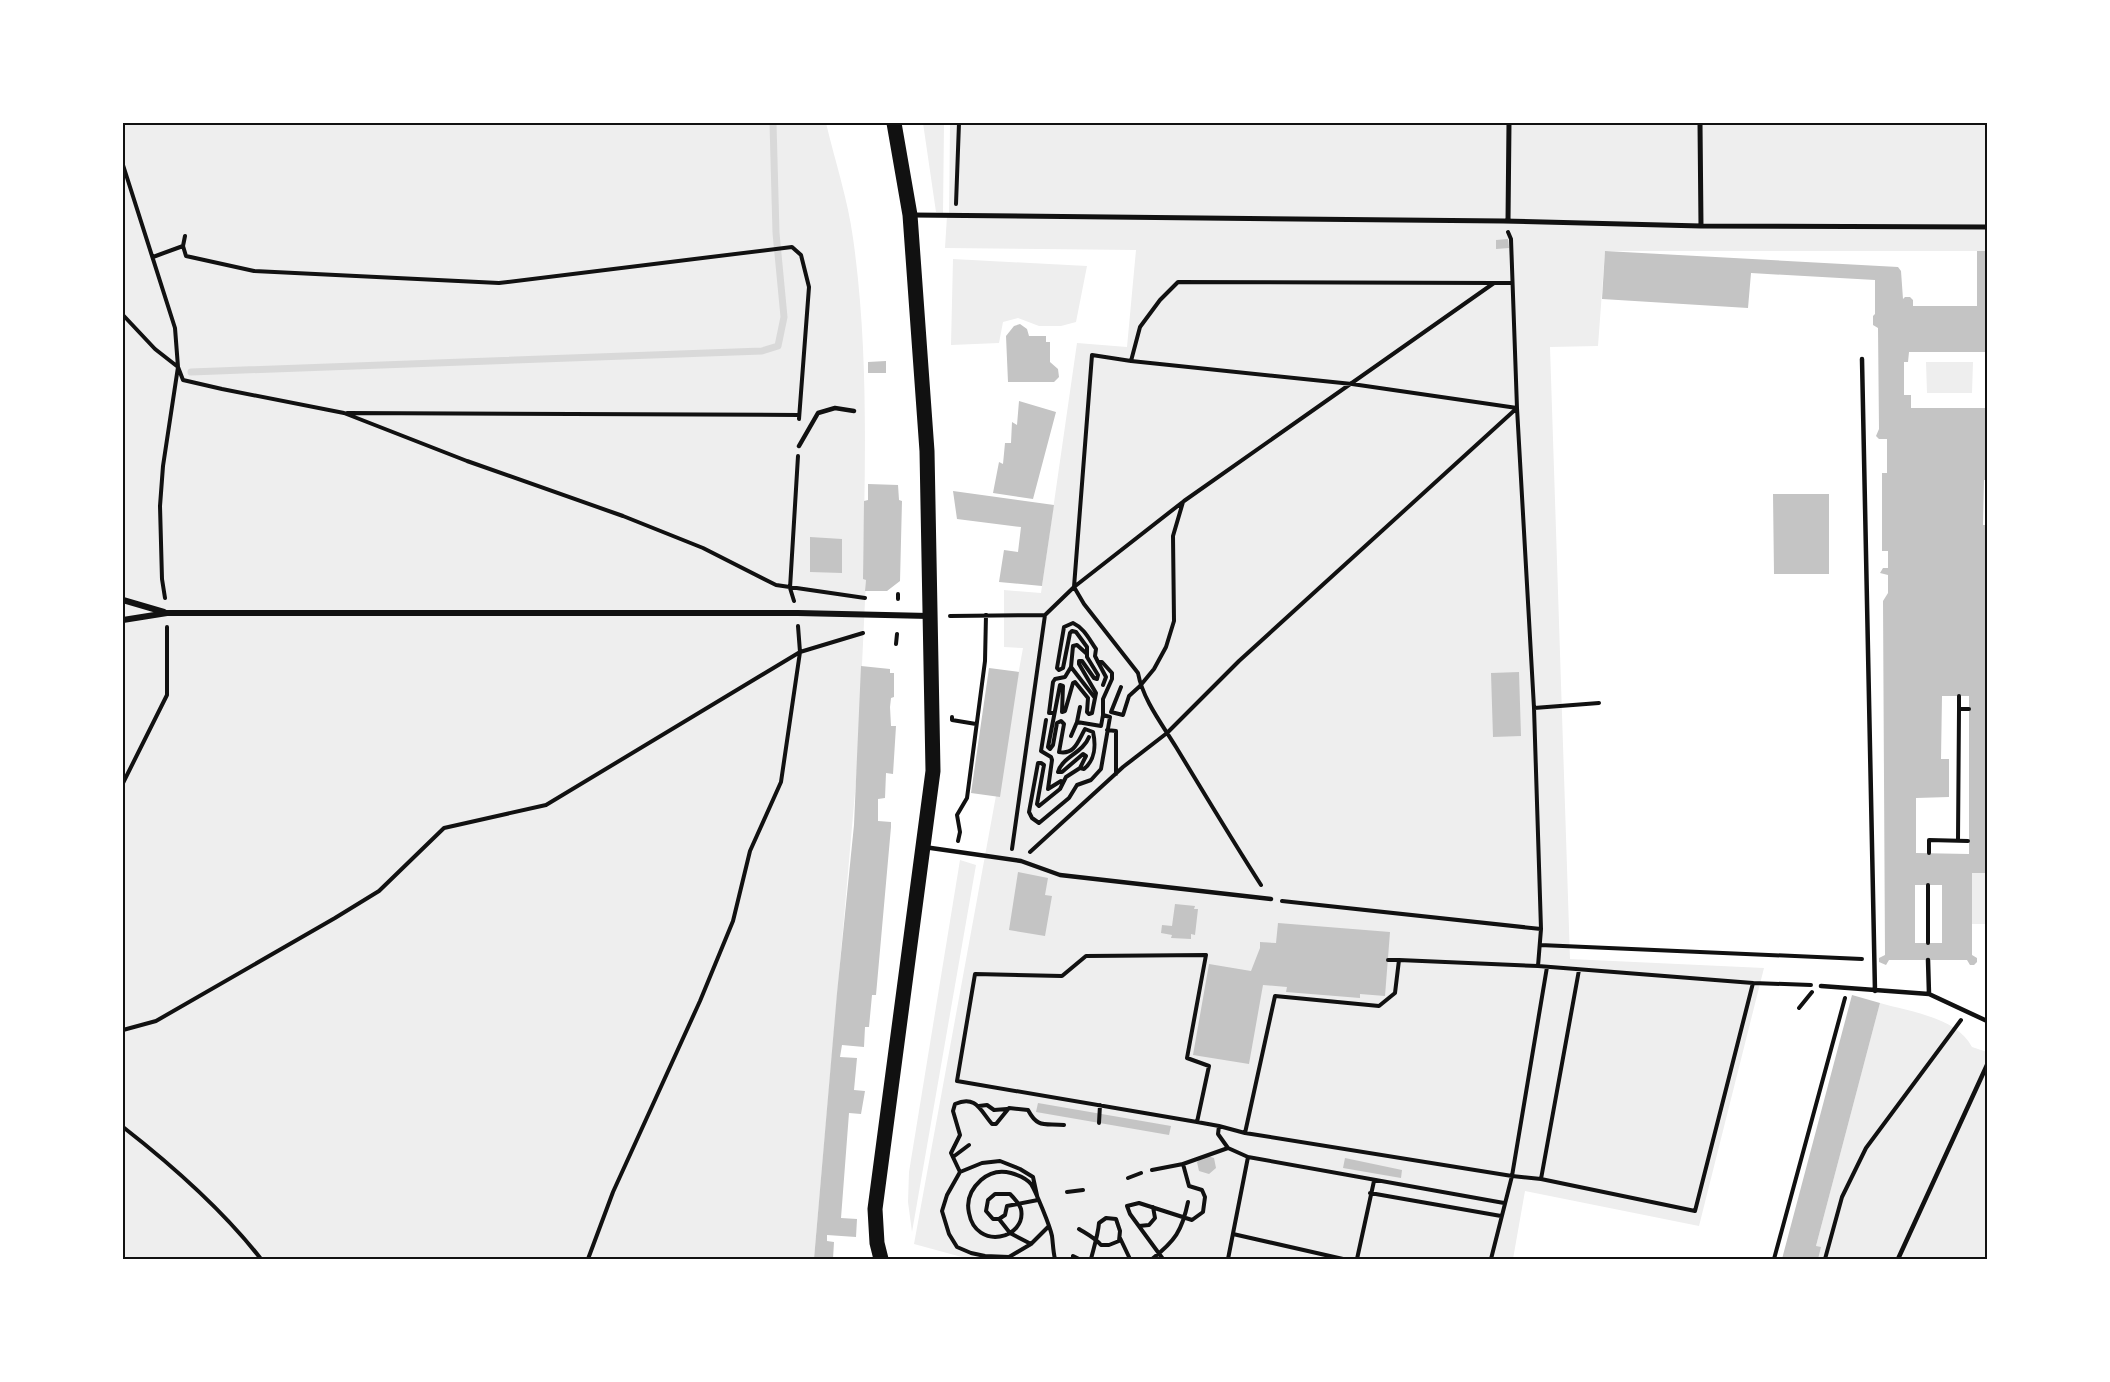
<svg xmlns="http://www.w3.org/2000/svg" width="2110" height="1382" viewBox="0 0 2110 1382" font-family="Ubuntu,sans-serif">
	<rect width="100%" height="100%" fill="#fff"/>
	<path fill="#eee" d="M 123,123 L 826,123 C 835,161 848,200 853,238 C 869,350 865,465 863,578 L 866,580 L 857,770 L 814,1259 L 123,1259 Z
		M 923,123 L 944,123 L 943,213 L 936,212 Z
		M 950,123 L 1987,123 L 1987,251 L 1605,251 L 1598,346 L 1550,347 L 1570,959 L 1764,968 L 1699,1226 L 1525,1191 L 1513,1259 L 969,1259 L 914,1244 L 1023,648 L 1004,647 L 1004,590 L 1041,593 L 1077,343 L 1127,347 L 1136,250 L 945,248 L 947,216 L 949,218 Z
		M 953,259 L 1087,266 L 1076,322 L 1061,326 L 1039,326 L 1018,318 L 1003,322 L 999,343 L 951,345 Z
		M 1926,362 L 1973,362 L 1972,393 L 1927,393 Z
		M 960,860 L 976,865 L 912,1232 L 908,1202 L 909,1172 Z
		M 1972,873 L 1987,873 L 1987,924 L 1972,924 Z
		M 1880,1003 C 1911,1012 1956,1017 1972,1047 L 1987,1052 L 1987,1259 L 1818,1259 L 1816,1246 Z"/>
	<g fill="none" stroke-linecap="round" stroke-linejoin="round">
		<path stroke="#d9d9d9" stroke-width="7" d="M 191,372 L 762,351 L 778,346 L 784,317 L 776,233 L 773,123"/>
	</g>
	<path fill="#c4c4c4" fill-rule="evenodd" d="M 1508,239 L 1509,248 L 1496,249 L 1496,240 Z
		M 1605,251 L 1898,267 L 1901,271 L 1903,299 L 1905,297 L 1910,297 L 1913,300 L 1913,306 L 1977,306 L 1977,251 L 1987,251 L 1987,352 L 1909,352 L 1908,362 L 1904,362 L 1904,395 L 1911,395 L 1911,408 L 1987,408 L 1987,480 L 1984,480 L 1983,525 L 1987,525 L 1987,873 L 1972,873 L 1972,955 L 1977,958 L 1977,962 L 1974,965 L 1970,965 L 1967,960 L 1889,960 L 1886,965 L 1879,962 L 1879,958 L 1885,955 L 1883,601 L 1888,593 L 1888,575 L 1880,573 L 1883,568 L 1888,568 L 1888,551 L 1882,551 L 1882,473 L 1887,473 L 1887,439 L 1879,439 L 1876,436 L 1879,429 L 1878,328 L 1873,325 L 1873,316 L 1875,314 L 1875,280 L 1751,273 L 1748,308 L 1602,299 ZM 1942,696 L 1969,696 L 1969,854 L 1916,853 L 1916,798 L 1949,797 L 1949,759 L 1941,759 ZM 1915,885 L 1942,885 L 1942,943 L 1915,943 Z
		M 1020,324 L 1027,329 L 1029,336 L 1046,336 L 1046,342 L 1050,342 L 1050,362 L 1058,369 L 1059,377 L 1054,382 L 1008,382 L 1006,336 L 1014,326 Z
		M 886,361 L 886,373 L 868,373 L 868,362 Z
		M 1019,401 L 1056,412 L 1033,499 L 993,493 L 999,462 L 1003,464 L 1005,443 L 1011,443 L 1012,422 L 1017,425 Z
		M 868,484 L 898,485 L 899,500 L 902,501 L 900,581 L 887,591 L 865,591 L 866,580 L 863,579 L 864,501 L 868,500 Z
		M 953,491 L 1054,505 L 1042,586 L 999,582 L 1004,550 L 1018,552 L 1021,527 L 957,519 Z
		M 1773,494 L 1829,494 L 1829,574 L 1774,574 Z
		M 810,537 L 842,539 L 842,573 L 810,572 Z
		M 861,666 L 890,669 L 890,673 L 894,673 L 894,697 L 891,698 L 890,707 L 891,726 L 896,726 L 893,774 L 886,773 L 885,798 L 878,799 L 878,821 L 891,822 L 891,827 L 876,995 L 872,995 L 869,1027 L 865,1027 L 864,1047 L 842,1045 L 840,1057 L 857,1058 L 854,1090 L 865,1091 L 861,1114 L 849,1113 L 841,1218 L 857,1219 L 856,1237 L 827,1235 L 827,1241 L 834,1242 L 833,1259 L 814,1259 L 837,993 L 854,825 Z
		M 989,668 L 1019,672 L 1000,797 L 971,793 Z
		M 1519,672 L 1521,736 L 1493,737 L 1491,673 Z
		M 1018,872 L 1048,878 L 1045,895 L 1052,896 L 1045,936 L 1009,930 Z
		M 1175,904 L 1195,906 L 1194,909 L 1198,909 L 1195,935 L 1191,934 L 1191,939 L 1171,938 L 1172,935 L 1161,933 L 1162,925 L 1172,926 Z
		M 1278,923 L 1390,932 L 1385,996 L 1360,994 L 1360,998 L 1286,992 L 1287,987 L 1263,985 L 1249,1064 L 1193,1055 L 1209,964 L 1251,971 L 1260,948 L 1260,942 L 1276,943 Z
		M 1852,995 L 1880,1003 L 1816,1246 L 1821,1247 L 1818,1259 L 1782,1259 Z
		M 1038,1103 L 1171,1126 L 1169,1135 L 1036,1112 Z
		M 1204,1155 L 1214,1158 L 1216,1168 L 1209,1174 L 1199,1171 L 1197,1162 Z
		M 1345,1158 L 1402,1170 L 1401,1178 L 1343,1168 Z"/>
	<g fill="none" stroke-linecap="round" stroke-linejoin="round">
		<path stroke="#111" stroke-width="4" d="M 123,165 L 175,328 L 178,367 L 163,466 L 160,506 L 162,579 L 165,598
			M 956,204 L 959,123
			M 183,246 L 185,236
			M 153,257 L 183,246 L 186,256 L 254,271 L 499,283 L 792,247 L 801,255 L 809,287 L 799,419
			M 123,315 L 155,349 L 178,367 L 183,380 L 222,389 L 344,413 L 467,461 L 623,516 L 703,548 L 776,585 L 865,598
			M 1131,361 L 1140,327 L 1160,300 L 1178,282 L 1494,283
			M 347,413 L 799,415
			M 898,594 L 898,599
			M 794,601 L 790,588 L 798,456
			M 950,616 L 1045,615 L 1074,587 L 1184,501 L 1494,283 L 1512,283
			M 896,644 L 897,634
			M 1071,667 L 1073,646 L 1077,645 L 1087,654
			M 1103,685 L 1106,677 L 1098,662 L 1102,662 L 1112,673 L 1112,679 L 1103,699 L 1103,715
			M 1121,687 L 1111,712 L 1123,715 L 1129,696 L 1140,686 L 1154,669 L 1166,647 L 1174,621 L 1173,536 L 1183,502
			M 1080,707 L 1077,722 L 1101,726 L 1103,715 L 1110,717 L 1101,769 L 1091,780 L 1077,785 L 1069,798 L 1039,823 L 1032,818 L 1029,812 L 1038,763 L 1041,763 L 1044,765 L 1037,804 L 1039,806 L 1060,789 L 1066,777 L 1080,768
			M 1534,708 L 1599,703
			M 1959,709 L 1959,696
			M 1053,713 L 1049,713 L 1053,682 L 1055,679 L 1065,677 L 1071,667 L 1095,698
			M 952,717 L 952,720 L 976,724
			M 1046,720 L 1041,751 L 1051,757 L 1052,760 L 1048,789 L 1061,781 L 1063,783
			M 1107,730 L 1116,731 L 1116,774
			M 1071,736 L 1077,722
			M 1089,737 C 1083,753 1062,757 1058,772 L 1062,772 L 1083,754 L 1086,756 L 1080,768 L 1084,769 C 1095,760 1096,745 1093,732 L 1085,729 C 1078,741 1075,755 1059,752 L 1064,724 L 1061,721 L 1057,723 L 1053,745 L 1050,749 L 1048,747 L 1060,685 L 1063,686 L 1062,712 L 1065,711 L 1073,683 L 1075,682 L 1088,698 L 1087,712 L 1089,714 L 1092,713 L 1096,693 L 1079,664 L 1079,661 L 1082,661 L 1094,678 L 1097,679 L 1098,675 L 1087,657 L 1087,647 L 1076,632 L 1072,631 L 1070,633 L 1063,668 L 1059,670 L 1057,668 L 1064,627 L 1073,623 C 1084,628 1089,639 1096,649 L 1095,656 L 1098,662
			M 123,783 L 167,695 L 167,627
			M 958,841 L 960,832 L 957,815 L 967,798 L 985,661 L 986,615
			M 1958,841 L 1959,709 L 1969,709
			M 1012,849 L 1045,615
			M 1030,852 L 1123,767 L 1167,733 L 1239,661 L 1517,408 L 1511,239 L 1508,232
			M 1929,853 L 1929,840 L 1968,841
			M 1261,885 C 1232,840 1204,793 1176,747 C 1162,724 1143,700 1138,673 L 1084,604 L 1074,587 L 1092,355 L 1131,361 L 1352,384 L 1517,408 L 1534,708 L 1541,929 L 1538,966
			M 1282,901 L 1541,929
			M 1928,943 L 1928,885
			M 1540,945 L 1862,959
			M 1388,960 L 1399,960
			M 1753,983 L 1538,966 L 1399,960 L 1395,993 L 1379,1006 L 1275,996 L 1245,1133 L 1512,1176 L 1541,1179 L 1695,1211 L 1753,983 L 1811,985
			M 1799,1008 L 1812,992
			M 123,1030 L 156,1021 L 335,918 L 379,891 L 444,828 L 546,805 L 800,652 L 798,626
			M 979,1106 L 987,1105 L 994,1110 L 1007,1109
			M 1197,1122 L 1209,1066 L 1187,1058 L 1206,955 L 1086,956 L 1062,976 L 975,974 L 957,1081 L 1197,1122 L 1219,1126
			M 1099,1123 L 1100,1105
			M 123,1127 C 173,1166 222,1209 261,1259
			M 1228,1148 L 1218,1134 L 1219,1126 L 1245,1133
			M 953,1157 L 969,1145
			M 1183,1164 L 1228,1148 L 1248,1157 L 1504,1203
			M 1152,1170 L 1183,1164 L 1189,1186 L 1202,1190 L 1205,1197 L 1203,1212 L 1192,1220 L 1139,1203 L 1127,1206 L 1130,1214 L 1163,1259
			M 960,1172 L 951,1153 L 960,1135 L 953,1111 L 955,1104 C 976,1095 980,1110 992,1124 L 996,1124 L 1009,1108 L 1028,1110 C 1038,1129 1045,1123 1064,1125
			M 1128,1178 L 1141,1173
			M 1541,1179 L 1579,970
			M 1067,1192 L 1083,1190
			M 1370,1193 L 1501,1216
			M 999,1219 L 1010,1233 L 1031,1244
			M 1139,1226 L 1149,1225 L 1155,1218 L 1153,1207
			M 1048,1227 L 1031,1244 L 1009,1257 L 985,1256 L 971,1253 L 957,1247 L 949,1234 L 942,1211 L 947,1195 L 960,1172 L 982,1163 L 1000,1161 L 1020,1169 L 1033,1177 L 1038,1200 L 1007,1206 L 1005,1215 L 999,1219 L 993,1219 L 986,1211 L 988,1200 L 995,1194 L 1010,1194 C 1014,1198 1019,1203 1021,1209 C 1027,1239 976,1251 969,1213 C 966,1200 971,1189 981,1180 C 989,1173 1000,1170 1011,1173 C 1018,1175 1026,1178 1031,1184 C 1036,1192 1050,1226 1052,1236 C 1053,1243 1053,1251 1055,1259
			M 1079,1229 C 1087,1234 1095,1238 1101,1245 L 1109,1245 L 1119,1241 L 1120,1231 L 1116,1219 L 1106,1218 L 1099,1223 C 1098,1235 1094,1247 1091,1259
			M 1233,1234 L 1343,1259
			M 1120,1238 L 1130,1259
			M 1073,1256 L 1079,1259
			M 588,1259 L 613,1192 L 700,1001 L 733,921 L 750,851 L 781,782 L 800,652 L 863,633
			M 1152,1259 C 1175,1241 1182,1231 1188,1202
			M 1228,1259 L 1248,1157
			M 1357,1259 L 1374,1181
			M 1491,1259 L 1512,1176 L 1547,967
			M 1774,1259 L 1845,998
			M 1825,1259 L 1842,1197 L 1866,1148 L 1961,1020"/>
		<path stroke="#111" stroke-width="4.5" d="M 1862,359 L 1875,991
			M 799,446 L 818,413 L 835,408 L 854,411
			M 924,847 L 1021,861 L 1060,875 L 1271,899
			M 1928,960 L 1929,994
			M 1821,986 L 1929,994 L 1987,1021
			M 1898,1259 L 1987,1065"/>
		<path stroke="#111" stroke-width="5" d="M 1700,123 L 1701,226
			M 912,215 L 1503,221 L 1701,226 L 1987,227
			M 1508,221 L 1509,123"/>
		<path stroke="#111" stroke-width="6" d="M 123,600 L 164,612
			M 123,620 L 167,613 L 798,613 L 929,616"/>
		<path stroke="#111" stroke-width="15" d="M 881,1259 L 877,1243 L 875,1209 L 933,771 L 927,451 L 910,215 L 894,123"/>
	</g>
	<rect width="2110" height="1382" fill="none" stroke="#ffffff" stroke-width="249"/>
	<rect x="124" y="124" width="1862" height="1134" fill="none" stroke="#111" stroke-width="2"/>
</svg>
